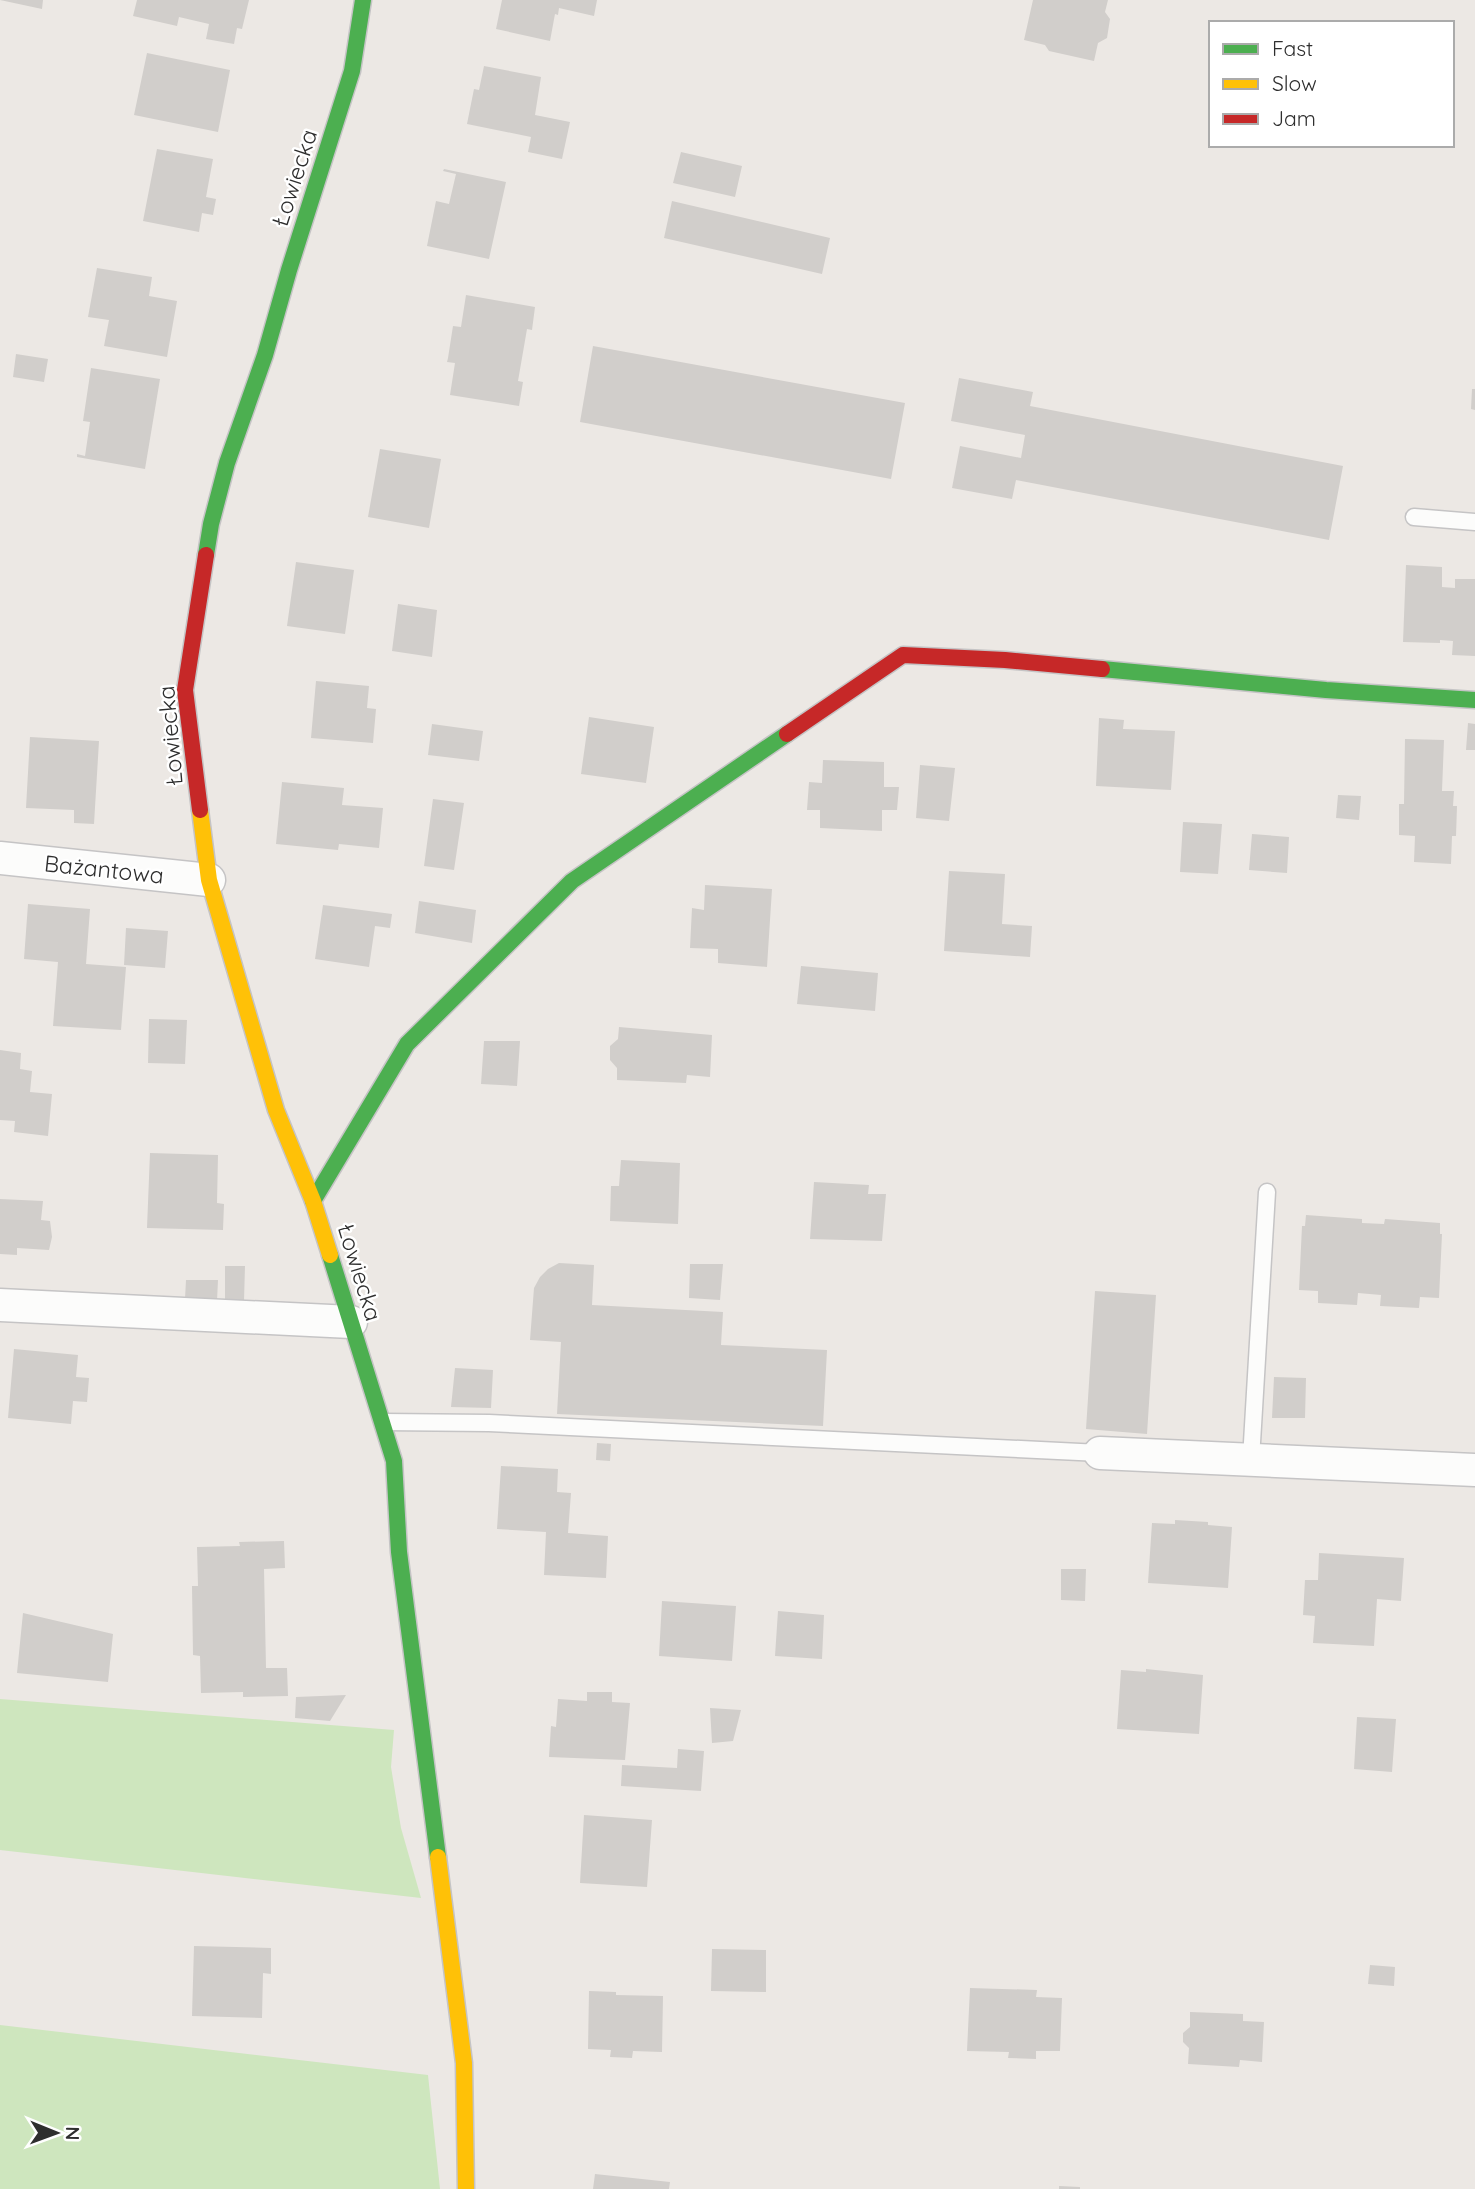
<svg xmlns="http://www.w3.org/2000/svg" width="1475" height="2189" viewBox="0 0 1475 2189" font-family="Quicksand,sans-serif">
	<rect width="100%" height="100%" fill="#ece8e4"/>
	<path fill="#cee6be" d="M 0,1699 L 394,1730 L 391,1767 L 401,1828 L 421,1898 L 0,1850 Z
		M 0,2025 L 428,2075 L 440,2189 L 0,2189 Z"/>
	<path fill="#d1cecb" d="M 0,0 L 43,0 L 42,9 Z
		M 137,0 L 249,0 L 242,29 L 237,28 L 234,44 L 206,39 L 209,24 L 179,17 L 177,26 L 133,16 Z
		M 502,0 L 597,0 L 594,16 L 559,8 L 558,15 L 555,14 L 550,41 L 496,29 Z
		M 1033,0 L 1108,0 L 1105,12 L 1110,19 L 1107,38 L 1098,43 L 1094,61 L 1049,51 L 1045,45 L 1024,40 Z
		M 147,53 L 230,70 L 218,132 L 134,115 Z
		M 484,66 L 541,77 L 535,115 L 570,122 L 562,159 L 528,152 L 531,137 L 467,124 L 474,89 L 479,90 Z
		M 157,149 L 213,159 L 206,197 L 216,199 L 213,215 L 202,213 L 199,232 L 143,221 Z
		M 681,152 L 742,166 L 735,197 L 673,183 Z
		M 444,169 L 506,182 L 489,259 L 427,246 L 436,201 L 449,204 L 456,174 L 443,171 Z
		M 672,201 L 830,238 L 822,274 L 664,238 Z
		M 97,268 L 152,277 L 149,296 L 177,301 L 167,357 L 104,346 L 109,320 L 88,317 Z
		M 466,295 L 535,307 L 532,330 L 527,329 L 518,381 L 523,382 L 519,406 L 450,395 L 455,363 L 447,362 L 448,358 L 453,326 L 461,327 Z
		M 593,346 L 905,403 L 891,479 L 580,422 Z
		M 16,354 L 48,359 L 44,382 L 13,377 Z
		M 91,368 L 160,379 L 145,469 L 77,457 L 77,454 L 85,456 L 90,422 L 83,421 Z
		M 959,378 L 1033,392 L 1030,406 L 1343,466 L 1329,540 L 1016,480 L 1012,499 L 952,488 L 960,446 L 1021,458 L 1025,435 L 951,421 Z
		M 1472,389 L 1475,389 L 1475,410 L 1471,409 Z
		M 380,449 L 441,459 L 429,528 L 368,517 Z
		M 296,562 L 354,570 L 345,634 L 287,626 Z
		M 1406,565 L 1442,567 L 1442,587 L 1455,588 L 1455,579 L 1475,579 L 1475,656 L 1452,655 L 1453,641 L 1440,640 L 1440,643 L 1403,642 Z
		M 398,604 L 437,610 L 432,657 L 392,651 Z
		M 316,681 L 369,686 L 367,708 L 376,709 L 373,743 L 311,738 Z
		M 589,717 L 654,727 L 646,783 L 581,774 Z
		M 1099,718 L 1124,720 L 1123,729 L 1175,731 L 1171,790 L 1096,786 Z
		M 1468,723 L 1475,724 L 1475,750 L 1466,750 Z
		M 432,724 L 483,731 L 479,761 L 428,755 Z
		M 30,737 L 99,741 L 94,824 L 74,823 L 74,810 L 26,808 Z
		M 1405,739 L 1444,740 L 1442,791 L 1454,791 L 1453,806 L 1457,806 L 1456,836 L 1452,836 L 1451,864 L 1414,862 L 1415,836 L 1399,835 L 1399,804 L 1404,804 Z
		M 823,760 L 884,762 L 884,787 L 899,787 L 897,810 L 882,810 L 882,831 L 820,828 L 820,810 L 807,810 L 809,782 L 822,783 Z
		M 920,765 L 955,768 L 949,821 L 916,818 Z
		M 282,782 L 344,788 L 342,805 L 383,808 L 379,848 L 339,844 L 338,850 L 276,844 Z
		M 1338,795 L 1361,796 L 1359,820 L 1336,818 Z
		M 433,799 L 464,803 L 454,870 L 424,866 Z
		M 1183,822 L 1222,824 L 1218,874 L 1180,872 Z
		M 1252,834 L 1289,837 L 1287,873 L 1249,870 Z
		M 949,871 L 1005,874 L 1002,924 L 1032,926 L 1030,957 L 944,951 Z
		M 705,885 L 772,889 L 767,967 L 718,963 L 718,949 L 690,948 L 692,908 L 704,910 Z
		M 419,901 L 476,910 L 472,943 L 415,933 Z
		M 28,904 L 90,909 L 86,964 L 126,967 L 121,1030 L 53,1026 L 58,962 L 24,959 Z
		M 323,905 L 392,914 L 390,928 L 375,926 L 369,967 L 315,959 Z
		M 126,928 L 168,931 L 165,968 L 124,965 Z
		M 801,966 L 878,973 L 875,1011 L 797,1004 Z
		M 149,1019 L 187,1020 L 185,1064 L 148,1063 Z
		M 619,1027 L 712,1035 L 710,1077 L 687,1075 L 686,1083 L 617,1080 L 617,1068 L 610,1060 L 610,1046 L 618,1039 Z
		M 484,1041 L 520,1041 L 517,1086 L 481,1084 Z
		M 0,1050 L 21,1053 L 20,1069 L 32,1071 L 30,1092 L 52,1094 L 48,1136 L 14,1132 L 15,1121 L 0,1120 Z
		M 150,1153 L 218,1155 L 217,1203 L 224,1204 L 223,1230 L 147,1228 Z
		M 621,1160 L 680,1163 L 678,1224 L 610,1221 L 611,1186 L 619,1186 Z
		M 814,1182 L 869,1185 L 868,1194 L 886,1194 L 882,1241 L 810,1239 Z
		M 0,1199 L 43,1201 L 41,1220 L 50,1221 L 52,1237 L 49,1250 L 17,1248 L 17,1255 L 0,1254 Z
		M 1306,1215 L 1362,1219 L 1362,1223 L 1384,1224 L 1385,1219 L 1440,1223 L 1440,1234 L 1442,1234 L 1439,1298 L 1420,1297 L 1419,1308 L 1380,1306 L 1381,1295 L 1358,1293 L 1357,1305 L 1318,1303 L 1318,1291 L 1299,1290 L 1302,1226 L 1305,1226 Z
		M 559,1263 L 594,1265 L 592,1305 L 723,1312 L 721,1345 L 827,1350 L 823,1426 L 557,1414 L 561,1342 L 530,1340 L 534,1288 L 540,1277 L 548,1269 Z
		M 690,1264 L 723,1264 L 720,1300 L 689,1298 Z
		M 225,1266 L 245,1266 L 244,1301 L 225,1302 Z
		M 186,1280 L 218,1280 L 217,1301 L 185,1299 Z
		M 1095,1291 L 1156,1295 L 1147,1434 L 1086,1429 Z
		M 14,1349 L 78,1355 L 76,1377 L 89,1378 L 87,1402 L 73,1401 L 71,1424 L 8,1418 Z
		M 455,1368 L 493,1370 L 491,1408 L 451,1407 Z
		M 1274,1377 L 1306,1378 L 1305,1418 L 1272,1418 Z
		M 597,1443 L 611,1444 L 610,1461 L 596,1460 Z
		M 501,1466 L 558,1469 L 557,1492 L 571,1493 L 568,1533 L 608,1536 L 606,1578 L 544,1575 L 546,1532 L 497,1529 Z
		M 1175,1520 L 1208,1522 L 1208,1525 L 1232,1527 L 1228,1588 L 1148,1583 L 1152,1523 L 1175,1524 Z
		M 284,1541 L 285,1568 L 264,1569 L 266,1668 L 287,1668 L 288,1696 L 243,1697 L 243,1692 L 201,1693 L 200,1656 L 193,1655 L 192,1586 L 198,1586 L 197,1547 L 240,1546 L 239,1542 Z
		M 1319,1553 L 1404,1558 L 1401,1601 L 1377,1599 L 1374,1646 L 1313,1643 L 1315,1616 L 1303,1615 L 1305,1580 L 1318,1580 Z
		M 1061,1569 L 1086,1569 L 1085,1601 L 1061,1600 Z
		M 662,1601 L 736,1606 L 732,1661 L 659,1656 Z
		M 778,1611 L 824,1615 L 822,1659 L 775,1656 Z
		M 23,1613 L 113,1634 L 108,1682 L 17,1673 Z
		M 1146,1669 L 1203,1675 L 1199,1734 L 1117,1729 L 1121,1670 L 1146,1672 Z
		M 587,1692 L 612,1692 L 612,1702 L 630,1703 L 625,1760 L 549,1757 L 551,1726 L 556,1727 L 558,1699 L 587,1701 Z
		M 346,1695 L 330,1721 L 295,1718 L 296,1697 Z
		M 710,1708 L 741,1710 L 733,1741 L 712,1743 Z
		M 1357,1717 L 1396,1719 L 1392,1772 L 1354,1769 Z
		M 678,1749 L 704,1751 L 701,1791 L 621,1786 L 622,1765 L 677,1768 Z
		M 584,1815 L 652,1820 L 647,1887 L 580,1883 Z
		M 194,1946 L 271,1948 L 271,1974 L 263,1973 L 262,2018 L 192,2016 Z
		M 712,1949 L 766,1950 L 766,1992 L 711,1991 Z
		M 1370,1965 L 1395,1967 L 1394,1986 L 1368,1984 Z
		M 970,1988 L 1037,1990 L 1036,1997 L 1062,1998 L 1060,2051 L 1036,2051 L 1036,2059 L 1008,2058 L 1009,2052 L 967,2051 Z
		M 589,1991 L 616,1992 L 616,1995 L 663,1996 L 662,2052 L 633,2051 L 632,2058 L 610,2057 L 611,2050 L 588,2049 Z
		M 1190,2012 L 1243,2014 L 1243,2021 L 1264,2022 L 1262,2062 L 1240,2060 L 1239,2067 L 1188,2064 L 1189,2048 L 1183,2042 L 1183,2033 L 1190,2027 Z
		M 595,2174 L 670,2182 L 669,2189 L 593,2189 Z
		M 1059,2186 L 1080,2187 L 1080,2189 L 1059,2189 Z"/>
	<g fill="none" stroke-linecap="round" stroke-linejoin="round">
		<defs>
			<path id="lane" d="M 1414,517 L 1475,522
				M 383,1422 L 489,1423 L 1100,1453
				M 1251,1459 L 1267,1192"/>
			<path id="street" d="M 0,858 L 209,880
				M 0,1305 L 351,1322
				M 1100,1453 L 1475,1470"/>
			<path id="fast" d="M 206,555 L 211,524 L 227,463 L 265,355 L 289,270 L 352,71 L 363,0
				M 1102,669 L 1326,690 L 1475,700
				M 313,1201 L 407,1044 L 572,881 L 787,734
				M 330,1255 L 394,1461 L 399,1552 L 438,1857"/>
			<path id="slow" d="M 200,810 L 209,880 L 276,1110 L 313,1201 L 330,1255
				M 438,1857 L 464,2063 L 466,2189"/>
			<path id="jam" d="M 787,734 L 903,655 L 1005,660 L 1102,669
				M 200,810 L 185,690 L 206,555"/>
		</defs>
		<use href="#lane" stroke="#c5c4c5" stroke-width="19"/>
		<use href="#street" stroke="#c5c4c5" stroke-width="35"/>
		<use href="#fast" stroke="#c5c4c5" stroke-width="19"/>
		<use href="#slow" stroke="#c5c4c5" stroke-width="19"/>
		<use href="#jam" stroke="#c5c4c5" stroke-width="19"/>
		<use href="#lane" stroke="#fcfcfb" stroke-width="16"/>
		<use href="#street" stroke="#fcfcfb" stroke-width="32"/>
		<use href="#fast" stroke="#4caf50" stroke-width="16"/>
		<use href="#slow" stroke="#ffc107" stroke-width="16"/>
		<use href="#jam" stroke="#c62828" stroke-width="16"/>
	</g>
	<g text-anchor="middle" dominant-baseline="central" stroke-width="5" stroke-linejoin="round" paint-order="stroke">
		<g font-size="23" fill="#2e2e2e" stroke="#fff">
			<text transform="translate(294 178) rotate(-72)">Łowiecka</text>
			<text transform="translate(170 736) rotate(-95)">Łowiecka</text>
			<text transform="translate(104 869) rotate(6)">Bażantowa</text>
			<text transform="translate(360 1272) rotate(73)">Łowiecka</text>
		</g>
	</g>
	<rect x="1209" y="21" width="245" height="126" fill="#ffffff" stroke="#ababab" stroke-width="2"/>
	<rect x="1223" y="44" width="35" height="10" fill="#4caf50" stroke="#ababab" stroke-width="2"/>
	<text x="1272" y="56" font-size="21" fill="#2e2e2e">Fast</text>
	<rect x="1223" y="79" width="35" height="10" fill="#ffc107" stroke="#ababab" stroke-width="2"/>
	<text x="1272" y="91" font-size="21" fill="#2e2e2e">Slow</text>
	<rect x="1223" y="114" width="35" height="10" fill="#c62828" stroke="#ababab" stroke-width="2"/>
	<text x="1272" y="126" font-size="21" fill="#2e2e2e">Jam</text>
	<g transform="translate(56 2133) rotate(91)" stroke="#ffffff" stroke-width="5" paint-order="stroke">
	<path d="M0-5L12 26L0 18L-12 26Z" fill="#2e2e2e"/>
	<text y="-10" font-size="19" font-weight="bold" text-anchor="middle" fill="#2e2e2e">N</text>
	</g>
</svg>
